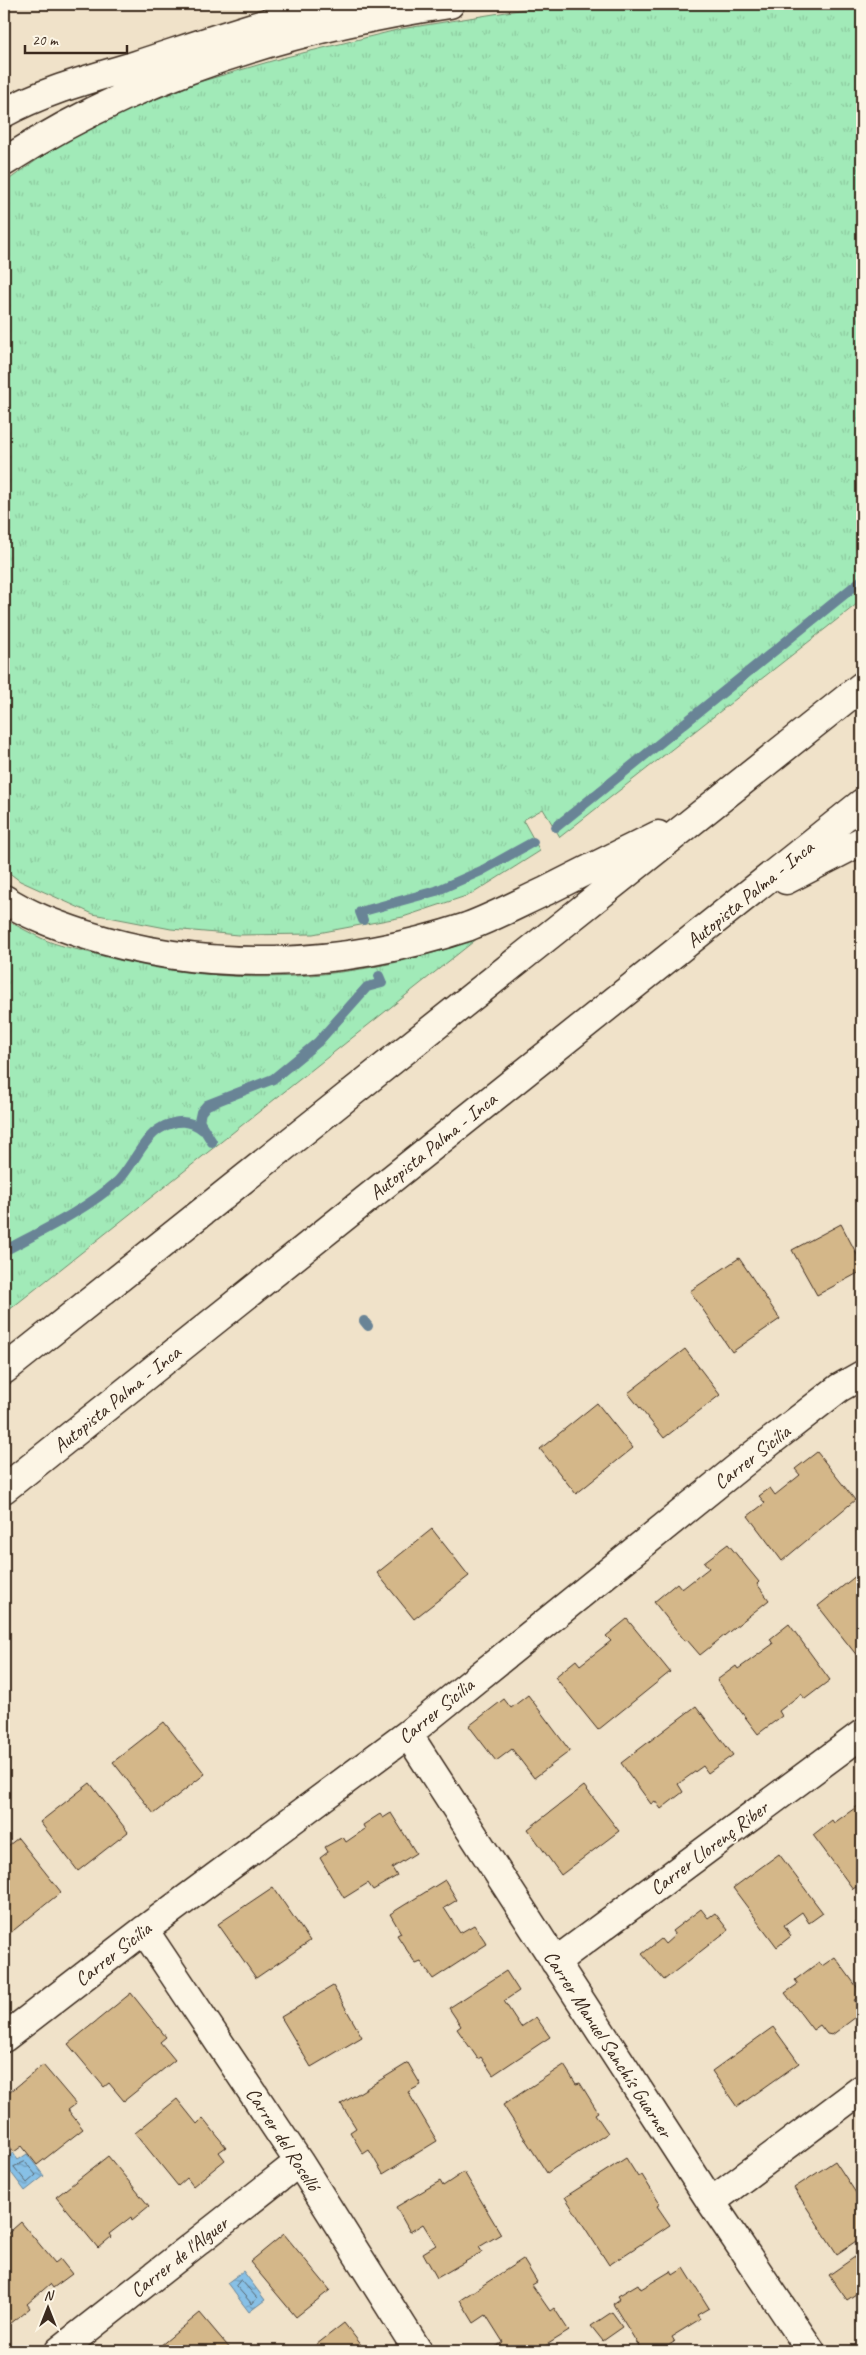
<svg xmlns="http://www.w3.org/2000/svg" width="866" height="2355" viewBox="0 0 866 2355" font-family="Caveat,sans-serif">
	<defs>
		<pattern id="grass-tufts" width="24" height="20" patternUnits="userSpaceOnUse" patternTransform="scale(1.25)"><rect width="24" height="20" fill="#a1eab8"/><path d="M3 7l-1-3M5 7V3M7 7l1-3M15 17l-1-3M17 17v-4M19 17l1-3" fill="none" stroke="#8cc99e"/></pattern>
		<pattern id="water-ripples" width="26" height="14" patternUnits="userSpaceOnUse" patternTransform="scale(1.25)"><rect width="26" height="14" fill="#87c0e6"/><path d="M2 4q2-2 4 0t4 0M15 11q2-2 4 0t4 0" fill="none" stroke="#709cba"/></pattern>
	</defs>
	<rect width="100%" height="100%" fill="#f0e2c9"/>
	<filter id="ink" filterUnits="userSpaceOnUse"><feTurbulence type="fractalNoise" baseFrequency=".02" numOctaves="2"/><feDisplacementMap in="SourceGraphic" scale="10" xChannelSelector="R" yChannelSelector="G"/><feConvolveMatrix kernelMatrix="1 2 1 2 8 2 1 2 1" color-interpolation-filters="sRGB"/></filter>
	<g filter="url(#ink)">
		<path fill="url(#grass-tufts)" stroke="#6e8a6b" d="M 584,4 L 821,4 L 862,7 L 862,600 L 560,837 L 543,809 L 523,820 L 540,851 L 472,894 L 403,917 L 313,934 L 238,935 L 171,929 L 93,914 L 20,881 L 4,869 L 4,183 L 54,148 L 122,113 L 199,82 L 282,58 L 401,29 L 525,9 Z
			M 4,919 C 16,925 28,932 41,938 C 57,946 77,949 95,954 C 221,989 356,984 478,938 L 4,1314 Z"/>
		<path fill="url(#water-ripples)" stroke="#698496" d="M 13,2153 L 18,2160 L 27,2154 L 44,2176 L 25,2191 L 4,2163 L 4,2160 Z
			M 243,2271 L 265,2300 L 249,2312 L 227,2283 Z"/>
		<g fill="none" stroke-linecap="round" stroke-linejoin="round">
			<path stroke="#59666e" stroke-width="1" d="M 25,2162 L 36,2175 L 27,2183 L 14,2167 Z
				M 241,2280 L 257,2298 L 252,2304 L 236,2286 Z"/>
			<path stroke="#698496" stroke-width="10" d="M 556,827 L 862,580
				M 363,920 L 360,912 L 436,891 L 481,871 L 533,842
				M 212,1142 L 199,1121 L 201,1112 L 207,1105 L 273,1079 L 318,1042 L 367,987 L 382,983 L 379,976
				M 4,1251 C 41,1231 86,1210 118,1181 C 131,1168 145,1136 161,1128 C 176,1120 189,1119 203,1130
				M 364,1321 L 368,1326"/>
		</g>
		<path fill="#d4b789" stroke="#3b2a1e" d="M 841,1224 L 862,1264 L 862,1271 L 817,1295 L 792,1250 Z
			M 739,1258 L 780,1319 L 732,1352 L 690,1291 Z
			M 685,1349 L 720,1395 L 664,1438 L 628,1393 Z
			M 597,1403 L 633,1448 L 576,1494 L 540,1449 Z
			M 817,1452 L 855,1500 L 782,1561 L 748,1516 L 765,1503 L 759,1496 L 770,1488 L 775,1495 L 800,1475 L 795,1469 Z
			M 432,1529 L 469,1576 L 414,1619 L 377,1573 Z
			M 728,1544 L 759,1582 L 757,1584 L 769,1600 L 700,1655 L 687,1640 L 685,1641 L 654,1602 L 677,1583 L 682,1589 L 709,1568 L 704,1562 Z
			M 862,1571 L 862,1654 L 858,1657 L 818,1606 Z
			M 627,1619 L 670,1672 L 598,1730 L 555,1677 L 576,1660 L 580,1665 L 611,1641 L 606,1636 Z
			M 789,1624 L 830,1680 L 805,1699 L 801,1694 L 779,1711 L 782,1716 L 758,1734 L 717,1680 L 736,1666 L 738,1669 L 773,1644 L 770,1639 Z
			M 528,1695 L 570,1751 L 534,1778 L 512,1749 L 496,1761 L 469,1726 L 504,1699 L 511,1708 Z
			M 696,1706 L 733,1755 L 708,1773 L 703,1766 L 678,1784 L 683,1792 L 661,1809 L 655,1801 L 651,1804 L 621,1763 Z
			M 164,1722 L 205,1774 L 154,1814 L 113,1762 Z
			M 90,1783 L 128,1832 L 78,1871 L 40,1822 Z
			M 584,1786 L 619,1831 L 561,1875 L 528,1829 Z
			M 862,1798 L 862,1883 L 853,1889 L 813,1835 L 832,1820 L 834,1823 L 862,1803 L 859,1800 Z
			M 391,1813 L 416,1853 L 392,1868 L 397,1876 L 373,1890 L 368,1883 L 344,1898 L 320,1858 L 328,1852 L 325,1847 L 343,1837 L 346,1842 L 365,1829 L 363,1825 L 380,1814 L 383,1818 Z
			M 18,1838 L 61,1892 L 9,1934 L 4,1927 L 4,1849 Z
			M 779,1854 L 823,1913 L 809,1923 L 802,1912 L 784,1925 L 791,1936 L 777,1947 L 733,1888 Z
			M 445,1880 L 457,1900 L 444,1908 L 460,1933 L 474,1925 L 487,1944 L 433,1979 L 421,1962 L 416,1964 L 397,1935 L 401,1933 L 390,1914 Z
			M 273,1887 L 310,1941 L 256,1978 L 218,1924 Z
			M 701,1909 L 708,1918 L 715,1913 L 728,1930 L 664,1980 L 642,1954 L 661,1939 L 665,1944 L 675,1935 L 672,1931 Z
			M 862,1917 L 862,1932 L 855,1923 Z
			M 835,1957 L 862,1994 L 854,2000 L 861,2009 L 860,2014 L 832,2035 L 827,2034 L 820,2025 L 813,2030 L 785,1993 L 798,1984 L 795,1980 L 819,1962 L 822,1966 Z
			M 506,1971 L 519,1991 L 504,2001 L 521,2027 L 536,2017 L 550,2037 L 493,2075 L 481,2057 L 478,2059 L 457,2029 L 461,2026 L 449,2008 Z
			M 333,1986 L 362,2037 L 311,2067 L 281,2017 Z
			M 131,1993 L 166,2037 L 160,2042 L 175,2060 L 124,2101 L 109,2083 L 104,2087 L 68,2044 Z
			M 773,2027 L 799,2063 L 737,2107 L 712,2071 Z
			M 408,2063 L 421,2085 L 408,2092 L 437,2141 L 383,2174 L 369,2150 L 363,2154 L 350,2132 L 356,2128 L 341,2104 Z
			M 43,2065 L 76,2104 L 68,2110 L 83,2129 L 37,2165 L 22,2146 L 14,2152 L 4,2139 L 4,2097 Z
			M 564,2065 L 576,2084 L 580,2083 L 598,2112 L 595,2114 L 608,2133 L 547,2173 L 503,2105 Z
			M 177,2099 L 197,2124 L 203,2118 L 226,2147 L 219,2152 L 225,2160 L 193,2186 L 187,2178 L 178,2186 L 135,2133 Z
			M 108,2156 L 149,2206 L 132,2220 L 131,2217 L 109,2234 L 111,2237 L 98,2248 L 56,2197 Z
			M 626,2158 L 638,2177 L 642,2175 L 660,2204 L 657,2206 L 670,2225 L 609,2265 L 565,2197 Z
			M 835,2161 L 862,2202 L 862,2237 L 837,2254 L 794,2188 Z
			M 464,2172 L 501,2234 L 479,2247 L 482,2252 L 437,2278 L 423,2253 L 436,2245 L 423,2224 L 410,2232 L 396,2207 L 440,2181 L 443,2186 Z
			M 21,2222 L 55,2263 L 60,2259 L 72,2274 L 53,2288 L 50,2284 L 27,2304 L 30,2308 L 10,2324 L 4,2316 L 4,2237 Z
			M 284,2234 L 330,2290 L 296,2317 L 250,2262 Z
			M 862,2252 L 862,2297 L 859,2292 L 847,2300 L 829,2275 Z
			M 523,2259 L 537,2282 L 532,2285 L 550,2311 L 554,2308 L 569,2331 L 537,2351 L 493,2351 L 492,2349 L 503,2342 L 486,2315 L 474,2323 L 460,2300 Z
			M 684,2268 L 709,2308 L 697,2315 L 700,2319 L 671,2337 L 674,2342 L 660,2351 L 642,2351 L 613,2304 L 620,2299 L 618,2296 L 638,2284 L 641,2289 L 671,2271 L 673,2275 Z
			M 612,2312 L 623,2327 L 603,2341 L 591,2326 Z
			M 200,2313 L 232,2351 L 154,2351 Z
			M 344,2323 L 366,2351 L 315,2351 L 312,2348 Z"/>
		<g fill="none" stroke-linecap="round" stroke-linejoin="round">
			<defs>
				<path id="street" d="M 408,1734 L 711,2202 L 811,2351
					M 144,1930 L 299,2162 L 418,2351
					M 555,1962 L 862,1734
					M 4,2038 L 144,1930 L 408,1734 L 752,1456 L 839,1388 L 862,1375
					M 711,2202 L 862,2089
					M 59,2351 L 299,2162"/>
				<path id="highway" d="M 4,113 C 46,90 91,79 136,65 C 204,43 271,19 341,4
					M 4,162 C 137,76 293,27 450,4
					M 786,880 L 862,841
					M 4,899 C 28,915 56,925 83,934 C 207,974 344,968 467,927 C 494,917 520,903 546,891 C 583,872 620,854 658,835
					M 4,1370 L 862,686
					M 4,1489 L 862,803"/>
			</defs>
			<use href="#street" stroke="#3b2a1e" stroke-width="31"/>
			<use href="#highway" stroke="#3b2a1e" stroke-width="31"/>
			<use href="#street" stroke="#fcf5e5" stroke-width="28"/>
			<use href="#highway" stroke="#fcf5e5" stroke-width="28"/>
		</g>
	</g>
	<g text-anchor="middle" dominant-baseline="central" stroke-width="4" stroke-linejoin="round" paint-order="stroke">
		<g font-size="20" fill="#3b2a1e" stroke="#fcf5e5">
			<text transform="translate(750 894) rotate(-39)">Autopista Palma - Inca</text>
			<text transform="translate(433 1146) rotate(-39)">Autopista Palma - Inca</text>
			<text transform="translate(117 1399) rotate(-39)">Autopista Palma - Inca</text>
			<text transform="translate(752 1457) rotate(-38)">Carrer Sicília</text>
			<text transform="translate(436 1711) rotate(-39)">Carrer Sicília</text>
			<text transform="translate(709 1848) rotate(-37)">Carrer Llorenç Riber</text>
			<text transform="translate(113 1954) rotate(-38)">Carrer Sicília</text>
			<text transform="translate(608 2044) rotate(57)">Carrer Manuel Sanchís Guarner</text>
			<text transform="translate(283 2139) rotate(57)">Carrer del Roselló</text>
			<text transform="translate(179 2257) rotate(-38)">Carrer de l'Alguer</text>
		</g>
	</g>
	<rect width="866" height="2355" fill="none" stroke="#fcf5e5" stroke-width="20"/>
	<rect x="10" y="10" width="846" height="2335" fill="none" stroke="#3b2a1e" stroke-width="2" filter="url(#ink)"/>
	<g transform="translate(48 2308)" stroke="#fcf5e5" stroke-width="4" paint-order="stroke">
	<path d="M0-4L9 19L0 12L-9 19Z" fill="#3b2a1e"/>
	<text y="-8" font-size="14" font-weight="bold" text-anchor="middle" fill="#3b2a1e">N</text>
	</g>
	<path d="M25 45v8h102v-8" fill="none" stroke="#3b2a1e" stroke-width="2.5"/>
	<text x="32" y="45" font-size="15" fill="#3b2a1e" stroke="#fcf5e5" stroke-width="4" paint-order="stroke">20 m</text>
</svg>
